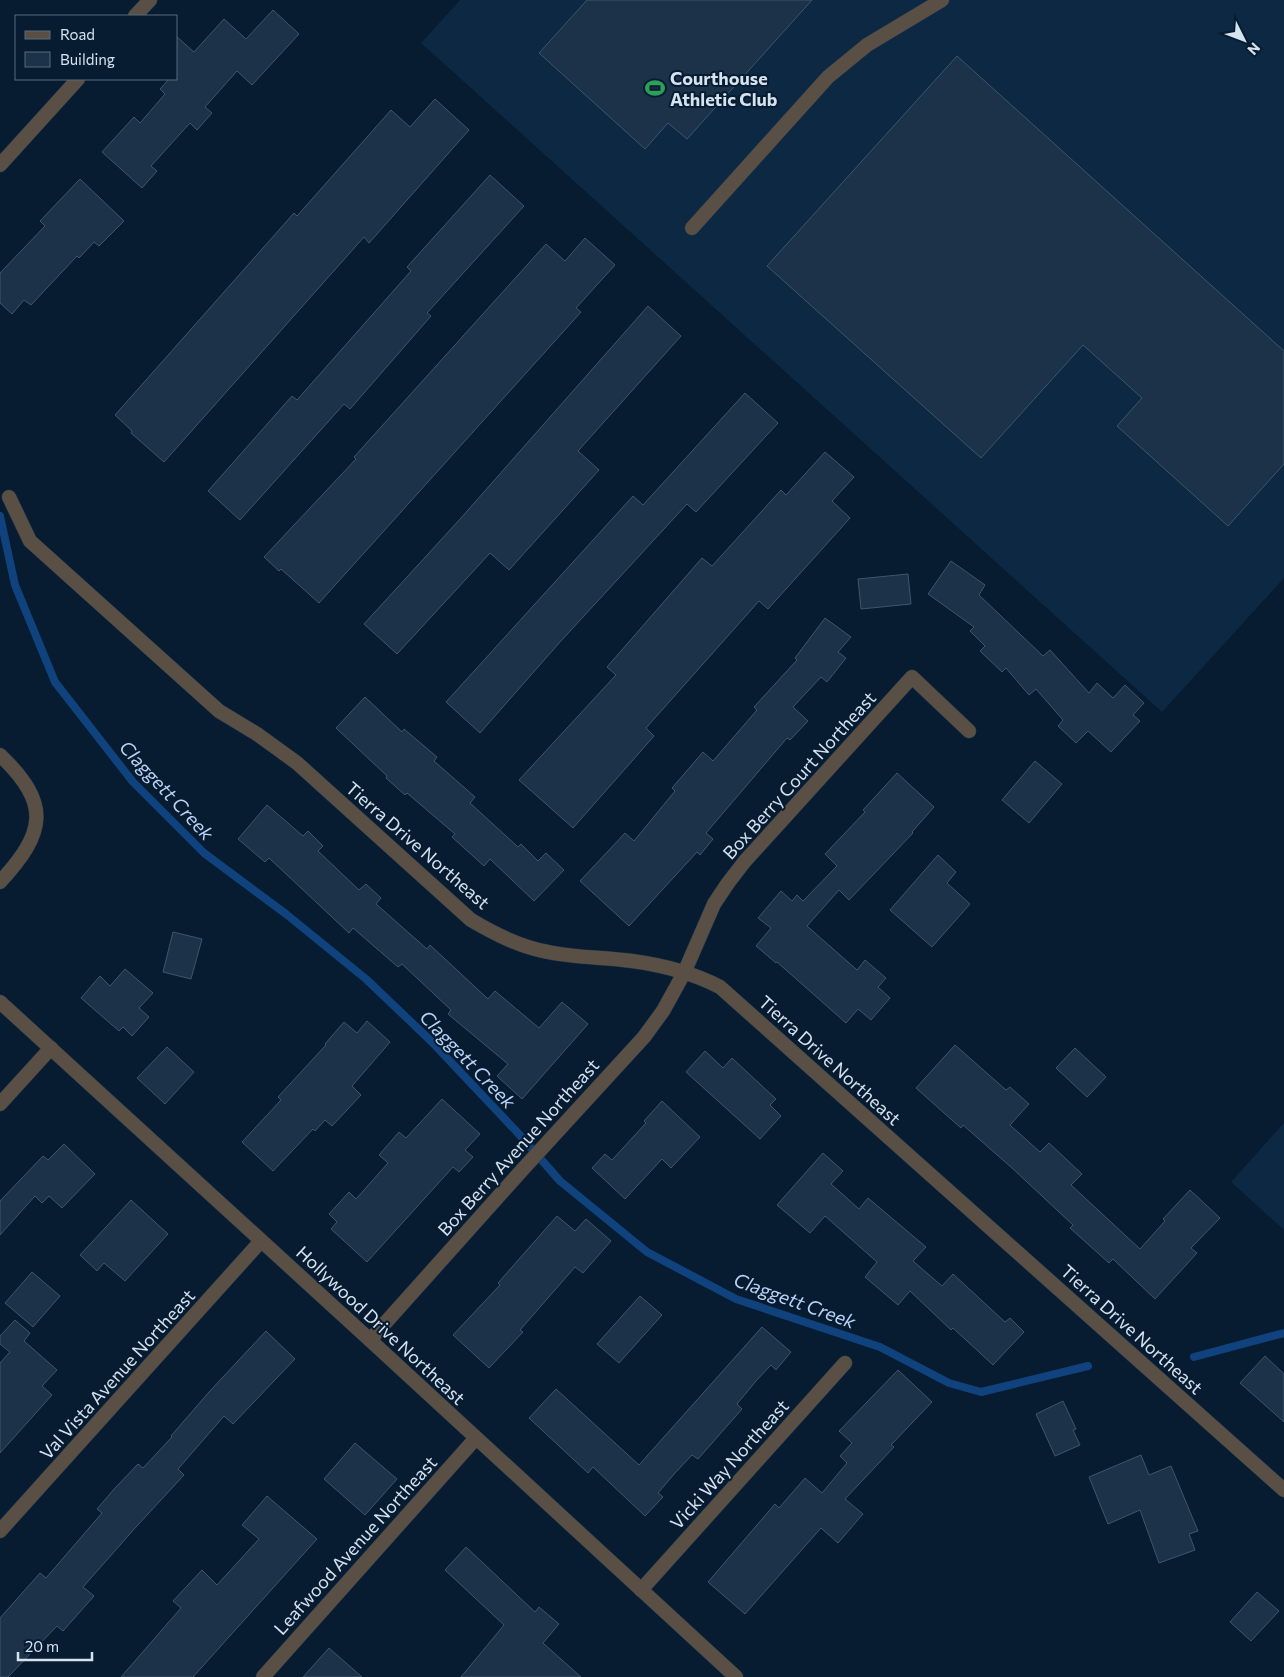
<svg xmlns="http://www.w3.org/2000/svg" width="1284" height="1677" viewBox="0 0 1284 1677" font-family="Commissioner,sans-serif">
	<rect width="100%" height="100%" fill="#071c31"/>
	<path fill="#0d2842" d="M 460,0 L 1284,0 L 1284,578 L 1162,712 L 421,43 Z
		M 1284,1123 L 1284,1230 L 1231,1182 Z"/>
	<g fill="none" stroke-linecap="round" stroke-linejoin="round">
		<path stroke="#10427d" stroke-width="8" d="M 0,516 L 15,585 L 55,682 L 133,782 L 204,853 L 286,914 L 366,979 L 431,1041 L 517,1132 L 560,1181 L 647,1252 L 736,1299 L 880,1347 L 949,1383 L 981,1392 L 1088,1366
			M 1194,1357 L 1284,1333"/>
	</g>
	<path fill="#1c3248" stroke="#3e556d" d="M 587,0 L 812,0 L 687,139 L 668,123 L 645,149 L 539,53 Z
		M 273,10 L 299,34 L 252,85 L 237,71 L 205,107 L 212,113 L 197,130 L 190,123 L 151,166 L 157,171 L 142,188 L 102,152 L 134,117 L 140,123 L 165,94 L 160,89 L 169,79 L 176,79 L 176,36 L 194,52 L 224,19 L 246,39 Z
		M 957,56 L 1284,351 L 1284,464 L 1228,526 L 1117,426 L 1142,398 L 1083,345 L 981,458 L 767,266 Z
		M 435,99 L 469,130 L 369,243 L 364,237 L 164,462 L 131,433 L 132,431 L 115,415 L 294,213 L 297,216 L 391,110 L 410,127 Z
		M 490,175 L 524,206 L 427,313 L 431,316 L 350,409 L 344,404 L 240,520 L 208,491 L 292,396 L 297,400 L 411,271 L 407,267 Z
		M 80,179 L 124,221 L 99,246 L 94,242 L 79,258 L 77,256 L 31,305 L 24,300 L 12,314 L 0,303 L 0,273 L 45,226 L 40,221 Z
		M 585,238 L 615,265 L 576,308 L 581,312 L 319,603 L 281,569 L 279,571 L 264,557 L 356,459 L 354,457 L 546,244 L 565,261 Z
		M 648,306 L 681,336 L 578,451 L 599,470 L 509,570 L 490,553 L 397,654 L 364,624 L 461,518 Z
		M 745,393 L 778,423 L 696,512 L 687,504 L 560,642 L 480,733 L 446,702 L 633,496 L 643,505 Z
		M 825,452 L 854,477 L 832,501 L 850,518 L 768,609 L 759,601 L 646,728 L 654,736 L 573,828 L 519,780 L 616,675 L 607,667 L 702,558 L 712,566 L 781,490 L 786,495 Z
		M 951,561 L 985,585 L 979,595 L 1043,656 L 1050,650 L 1089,693 L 1097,683 L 1113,698 L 1125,685 L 1144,703 L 1133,715 L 1140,721 L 1111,752 L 1088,731 L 1076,743 L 1058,726 L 1063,720 L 1036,689 L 1029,695 L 1006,668 L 1002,672 L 980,651 L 985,646 L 970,631 L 974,627 L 928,594 Z
		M 908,574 L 911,604 L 861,609 L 858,579 Z
		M 825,618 L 851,637 L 838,652 L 846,658 L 827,682 L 821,677 L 793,707 L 808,721 L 790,740 L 787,738 L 706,833 L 713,839 L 700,855 L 697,852 L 629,926 L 580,881 L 625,833 L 634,841 L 675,791 L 672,788 L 703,752 L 713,761 L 757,710 L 754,707 L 797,660 L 795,658 Z
		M 365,697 L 402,732 L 404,729 L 437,757 L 434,761 L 475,797 L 470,803 L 518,847 L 521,844 L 538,861 L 546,853 L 564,870 L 534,901 L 490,859 L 484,866 L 452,837 L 455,834 L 407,793 L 405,795 L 386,778 L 387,776 L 336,728 Z
		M 1035,761 L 1062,784 L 1029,823 L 1002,800 Z
		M 897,773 L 934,807 L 912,832 L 913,833 L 849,900 L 839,890 L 807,926 L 857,970 L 865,960 L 886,978 L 878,987 L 890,998 L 871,1020 L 858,1009 L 846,1023 L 777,962 L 776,963 L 756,946 L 771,928 L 758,918 L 781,891 L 792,901 L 797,895 L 803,901 L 837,866 L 825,854 L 865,812 L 863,810 Z
		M 267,805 L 303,836 L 308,831 L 323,846 L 318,851 L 359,890 L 366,884 L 381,898 L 376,904 L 427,949 L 430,945 L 488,999 L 495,991 L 539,1028 L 562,1002 L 588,1024 L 522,1099 L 497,1076 L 508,1064 L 448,1014 L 451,1010 L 402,964 L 398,967 L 353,928 L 349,933 L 269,858 L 265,862 L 238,839 Z
		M 938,855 L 956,872 L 947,883 L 970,904 L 932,947 L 890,910 Z
		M 173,932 L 202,939 L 191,979 L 163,972 Z
		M 125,969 L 153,993 L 139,1008 L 149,1017 L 132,1036 L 123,1027 L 119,1031 L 81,998 L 100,976 L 110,986 Z
		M 367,1021 L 390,1042 L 352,1086 L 361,1095 L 332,1126 L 325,1120 L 315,1131 L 313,1129 L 273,1171 L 242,1142 L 281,1100 L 278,1097 L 326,1045 L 325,1044 L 344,1022 L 357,1033 Z
		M 955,1045 L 1006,1090 L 1010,1087 L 1029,1104 L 1010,1125 L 1040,1152 L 1049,1143 L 1082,1174 L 1071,1185 L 1140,1249 L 1165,1221 L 1163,1219 L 1190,1190 L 1220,1218 L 1191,1248 L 1197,1253 L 1155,1299 L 1113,1259 L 1109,1263 L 1070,1228 L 1073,1225 L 1012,1168 L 963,1125 L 961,1128 L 916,1088 Z
		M 167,1047 L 194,1072 L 165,1104 L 137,1078 Z
		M 1075,1048 L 1106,1077 L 1087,1097 L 1056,1068 Z
		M 705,1051 L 723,1068 L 732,1058 L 776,1099 L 770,1105 L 781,1116 L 760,1139 L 686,1072 Z
		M 442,1099 L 480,1134 L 465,1150 L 473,1157 L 459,1172 L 453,1167 L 367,1262 L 331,1229 L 337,1222 L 329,1214 L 349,1192 L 356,1199 L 388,1163 L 379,1155 L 399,1132 L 406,1138 Z
		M 662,1101 L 700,1137 L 671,1168 L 662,1159 L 625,1199 L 592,1168 L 605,1154 L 612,1160 L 646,1123 L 644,1121 Z
		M 64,1144 L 95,1174 L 62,1208 L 49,1196 L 42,1203 L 35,1196 L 0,1235 L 0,1201 L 43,1156 L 48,1160 Z
		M 823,1153 L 843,1171 L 831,1184 L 859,1209 L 868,1198 L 926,1247 L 913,1261 L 942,1286 L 953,1274 L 1005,1322 L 1010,1318 L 1024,1332 L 993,1365 L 953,1328 L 951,1330 L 910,1291 L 898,1305 L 865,1277 L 877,1262 L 825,1216 L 810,1233 L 777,1205 Z
		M 131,1200 L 168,1234 L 125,1281 L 104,1263 L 97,1271 L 80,1255 Z
		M 557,1216 L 575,1231 L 586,1219 L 611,1241 L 583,1273 L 575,1267 L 520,1330 L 523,1332 L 489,1368 L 453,1335 L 500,1285 L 498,1283 Z
		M 32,1272 L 60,1296 L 33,1327 L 5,1303 Z
		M 640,1296 L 662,1315 L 619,1363 L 597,1344 Z
		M 15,1320 L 30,1333 L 24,1341 L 57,1370 L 42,1386 L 52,1395 L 0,1453 L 0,1363 L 10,1352 L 0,1344 L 0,1336 Z
		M 762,1327 L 791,1352 L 776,1370 L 771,1365 L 756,1381 L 737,1404 L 742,1409 L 698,1459 L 692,1455 L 675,1473 L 658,1493 L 663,1497 L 645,1516 L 593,1467 L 588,1473 L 529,1418 L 556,1389 L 639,1465 Z
		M 266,1331 L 295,1359 L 233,1424 L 224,1416 L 178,1469 L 184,1475 L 136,1527 L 83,1587 L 94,1596 L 63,1631 L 57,1626 L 8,1677 L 0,1677 L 0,1618 L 40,1573 L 46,1578 L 102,1513 L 97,1509 L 115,1488 L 138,1464 L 143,1468 L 172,1437 L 171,1436 L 209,1392 Z
		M 1265,1356 L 1284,1374 L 1284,1422 L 1240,1383 Z
		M 898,1370 L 932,1402 L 891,1445 L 894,1447 L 845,1499 L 863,1514 L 838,1543 L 821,1528 L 745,1614 L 708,1582 L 775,1504 L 779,1508 L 805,1478 L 822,1493 L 847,1463 L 840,1456 L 852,1443 L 839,1431 Z
		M 1063,1401 L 1076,1429 L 1073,1430 L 1080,1445 L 1055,1456 L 1036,1414 Z
		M 355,1443 L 397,1479 L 365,1515 L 324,1479 Z
		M 1141,1455 L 1149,1475 L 1171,1466 L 1198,1531 L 1189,1534 L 1195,1550 L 1159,1563 L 1140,1510 L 1108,1524 L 1089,1477 Z
		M 267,1496 L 317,1539 L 193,1677 L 121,1677 L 181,1608 L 173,1601 L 202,1570 L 217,1585 L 259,1539 L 242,1525 Z
		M 466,1547 L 535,1612 L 539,1607 L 559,1624 L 543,1643 L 581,1677 L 461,1677 L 504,1625 L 445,1570 Z
		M 1257,1592 L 1279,1611 L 1251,1641 L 1230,1622 Z
		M 329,1648 L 362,1677 L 303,1677 Z"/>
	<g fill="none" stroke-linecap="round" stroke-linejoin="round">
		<defs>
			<path id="minor" d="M 135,16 L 150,0
				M 0,165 L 78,79
				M 692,228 L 828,77 L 867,45 L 942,0
				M 9,497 L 30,541 L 219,711 L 257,734 L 297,763 L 471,920 C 495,934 520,947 548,952 C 576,958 604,957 632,961 C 662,965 693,973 720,987 L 1284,1490
				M 0,755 C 51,804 46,832 0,882
				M 0,1104 L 51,1048
				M 370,1340 L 523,1169 L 644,1037 L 663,1011 L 684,973 L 714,904 L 728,883 L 745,861 L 912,677 L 969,731
				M 0,1531 L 261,1241
				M 641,1590 L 845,1363
				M 263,1677 L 476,1438"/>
			<path id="tertiary" d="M 0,1002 L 370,1340 L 736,1677"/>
		</defs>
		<use href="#minor" stroke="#24384c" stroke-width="15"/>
		<use href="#tertiary" stroke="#24384c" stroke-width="15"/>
		<use href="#minor" stroke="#5a4f45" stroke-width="14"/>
		<use href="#tertiary" stroke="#5a4f45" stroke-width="14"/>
	</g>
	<defs>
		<symbol id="stadium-bare" viewBox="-9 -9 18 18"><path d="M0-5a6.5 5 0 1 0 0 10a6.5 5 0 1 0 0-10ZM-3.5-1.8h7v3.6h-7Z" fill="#2e9e5b" stroke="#071c31" stroke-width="2.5" paint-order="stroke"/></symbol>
	</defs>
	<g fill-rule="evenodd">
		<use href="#stadium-bare" x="641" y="74" width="28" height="28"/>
	</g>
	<g text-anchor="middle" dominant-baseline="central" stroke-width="4" stroke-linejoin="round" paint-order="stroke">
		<g font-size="18" font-weight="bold" fill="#d5e2f0" stroke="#071c31" text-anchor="start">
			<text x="670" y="78">Courthouse<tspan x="670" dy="21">Athletic Club</tspan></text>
		</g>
		<g font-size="18" fill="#d5e2f0" stroke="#071c31">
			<text transform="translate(799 775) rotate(-48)">Box Berry Court Northeast</text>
			<text transform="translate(418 845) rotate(41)">Tierra Drive Northeast</text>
			<text transform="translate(830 1060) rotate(42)">Tierra Drive Northeast</text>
			<text transform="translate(518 1147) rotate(-48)">Box Berry Avenue Northeast</text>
			<text transform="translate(381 1325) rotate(43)">Hollywood Drive Northeast</text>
			<text transform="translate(1132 1329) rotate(42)">Tierra Drive Northeast</text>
			<text transform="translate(117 1374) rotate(-48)">Val Vista Avenue Northeast</text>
			<text transform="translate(729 1464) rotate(-48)">Vicki Way Northeast</text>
			<text transform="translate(355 1545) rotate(-48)">Leafwood Avenue Northeast</text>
		</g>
		<g font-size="19" font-style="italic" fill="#b9d3f7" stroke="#071c31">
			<text transform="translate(167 790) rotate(47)">Claggett Creek</text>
			<text transform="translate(468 1059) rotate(46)">Claggett Creek</text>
			<text transform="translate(795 1300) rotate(20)">Claggett Creek</text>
		</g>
	</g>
	<rect x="15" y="15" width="162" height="65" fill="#071c31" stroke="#596b7d"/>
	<rect x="25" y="31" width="25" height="8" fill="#5a4f45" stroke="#596b7d"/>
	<text x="60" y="40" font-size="15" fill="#d5e2f0">Road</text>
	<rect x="25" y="52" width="25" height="15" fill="#1c3248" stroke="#596b7d"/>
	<text x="60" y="65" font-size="15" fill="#d5e2f0">Building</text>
	<g transform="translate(1244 40) rotate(132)" stroke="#071c31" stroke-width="4" paint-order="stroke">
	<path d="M0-4L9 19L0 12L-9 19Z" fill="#d5e2f0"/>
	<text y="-8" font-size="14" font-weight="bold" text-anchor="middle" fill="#d5e2f0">N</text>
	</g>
	<path d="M18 1652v8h74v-8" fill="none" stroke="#d5e2f0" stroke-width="2.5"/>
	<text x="25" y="1652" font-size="15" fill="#d5e2f0" stroke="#071c31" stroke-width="4" paint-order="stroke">20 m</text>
</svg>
